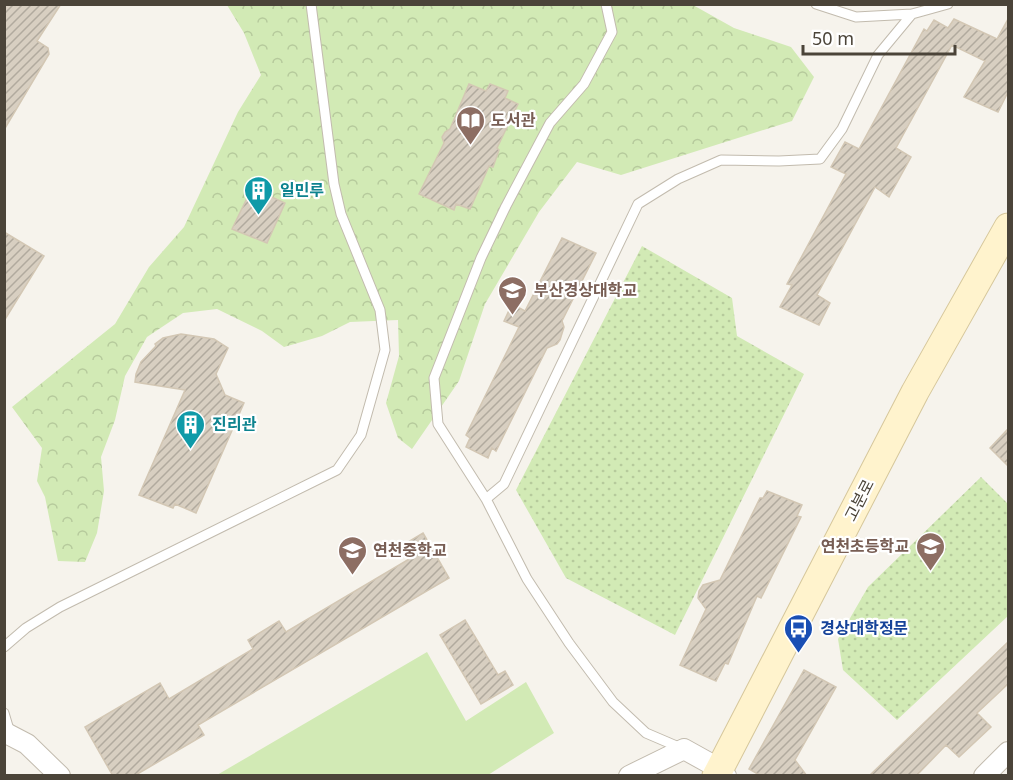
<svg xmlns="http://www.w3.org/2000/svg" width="1013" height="780" viewBox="0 0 1013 780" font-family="'Noto Sans','Noto Sans KR',sans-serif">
	<defs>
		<pattern id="grass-dots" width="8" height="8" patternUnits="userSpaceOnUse" patternTransform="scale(1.5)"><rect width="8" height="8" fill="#d2eab5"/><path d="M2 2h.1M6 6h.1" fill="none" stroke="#b6ca9c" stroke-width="1.8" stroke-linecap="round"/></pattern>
		<pattern id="forest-crowns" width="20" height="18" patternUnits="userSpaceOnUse" patternTransform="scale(1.5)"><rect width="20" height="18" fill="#d2eab5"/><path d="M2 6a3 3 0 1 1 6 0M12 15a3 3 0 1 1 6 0" fill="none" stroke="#b6ca9c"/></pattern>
		<pattern id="building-hatch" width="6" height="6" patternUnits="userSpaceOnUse" patternTransform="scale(1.5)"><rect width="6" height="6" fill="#d8cfc1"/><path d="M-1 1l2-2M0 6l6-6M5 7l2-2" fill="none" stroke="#b1aa9e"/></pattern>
	</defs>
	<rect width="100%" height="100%" fill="#f6f3ec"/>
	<path fill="url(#grass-dots)" d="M 642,246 L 732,298 L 737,336 L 804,374 L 675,635 L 566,578 L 516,490 Z
		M 981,477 L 1008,504 L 1008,616 L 897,720 L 843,670 L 838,639 L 868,587 Z"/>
	<path fill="url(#forest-crowns)" d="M 227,5 L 693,5 L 734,28 L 791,47 L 814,77 L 792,121 L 621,175 L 577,162 L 539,212 L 485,304 L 459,381 L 412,449 L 398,438 L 386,403 L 399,356 L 398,320 L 350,322 L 322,336 L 284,347 L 262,331 L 217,309 L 183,313 L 147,337 L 125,376 L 115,420 L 101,457 L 104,491 L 97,533 L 85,562 L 58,561 L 45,497 L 37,481 L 42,448 L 12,407 L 115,324 L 149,267 L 184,227 L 238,112 L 261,75 L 244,33 Z"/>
	<path fill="#d2eab5" d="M 427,652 L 466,721 L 526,682 L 554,733 L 488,775 L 217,775 Z"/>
	<path fill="url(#building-hatch)" stroke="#d3c7b4" stroke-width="1.5" d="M 4,4 L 61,4 L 37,41 L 48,48 L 49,54 L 4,130 Z
		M 954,19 L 997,39 L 1008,19 L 1008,92 L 998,112 L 964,97 L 985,61 L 952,45 L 896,148 L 911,157 L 889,197 L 875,187 L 817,295 L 830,303 L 819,325 L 780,307 L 792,285 L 787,284 L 846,174 L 831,167 L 845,142 L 859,149 L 924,29 L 927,31 L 934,20 L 948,28 Z
		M 469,84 L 486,91 L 490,84 L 508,91 L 505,98 L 518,104 L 497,148 L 499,150 L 493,167 L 489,166 L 470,209 L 456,204 L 454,210 L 419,194 L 444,143 L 442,137 L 445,132 L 450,129 Z
		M 252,188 L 285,203 L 267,243 L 232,229 Z
		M 4,232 L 44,256 L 4,321 Z
		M 562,238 L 596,253 L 562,321 L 564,327 L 560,340 L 557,344 L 547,348 L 496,451 L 492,448 L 488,458 L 466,447 L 470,438 L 466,435 L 519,327 L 504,321 L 512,304 L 525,311 Z
		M 181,334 L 214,339 L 228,348 L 216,374 L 225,395 L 244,403 L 196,513 L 175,504 L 173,508 L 139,495 L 185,390 L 135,382 L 136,374 L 141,362 L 156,346 L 155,344 L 163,338 Z
		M 1008,429 L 1008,466 L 990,448 Z
		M 767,491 L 802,505 L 797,516 L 801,517 L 761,598 L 757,596 L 728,664 L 725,663 L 716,681 L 680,665 L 706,609 L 698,598 L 699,591 L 703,585 L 720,580 L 760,498 L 763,498 Z
		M 423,533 L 449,578 L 198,725 L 204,735 L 134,776 L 113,776 L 85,727 L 160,683 L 169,699 L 253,649 L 248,640 L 279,621 L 286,632 L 411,558 L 403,545 Z
		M 465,620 L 498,675 L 505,671 L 513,685 L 481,704 L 440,635 Z
		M 1008,642 L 1008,684 L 977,713 L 991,727 L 959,757 L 946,745 L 916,776 L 869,776 Z
		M 804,670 L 836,687 L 795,760 L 807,776 L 761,776 L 749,769 Z"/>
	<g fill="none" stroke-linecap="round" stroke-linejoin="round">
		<defs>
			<path id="service" d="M 816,4 L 856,17 L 912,14
				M 486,499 L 438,424 L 434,378 L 481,258 L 506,206 L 550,123 L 584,84 L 612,32 L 606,4
				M 4,647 L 26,628 L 60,607 L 337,470 L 361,435 L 385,350 L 380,310 L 341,214 L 334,184 L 311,4
				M 4,713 L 10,733
				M 681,748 L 646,733 L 613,702 L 569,643 L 527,579 L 486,499 L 504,484 L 638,204 L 678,179 L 721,160 L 779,161 L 820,159 L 842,129 L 878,55 L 912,14 L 948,4"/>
			<path id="minor" d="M 4,732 L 27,744 L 60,776
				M 629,776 L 684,749 L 720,769 L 726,776
				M 984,776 L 1008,752"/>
			<path id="secondary" d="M 716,776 L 915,392 L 1008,227"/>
		</defs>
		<use href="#service" stroke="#c2bbae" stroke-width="11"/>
		<use href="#minor" stroke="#c2bbae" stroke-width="22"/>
		<use href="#secondary" stroke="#d6c79b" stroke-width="29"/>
		<use href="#service" stroke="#fff" stroke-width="9"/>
		<use href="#minor" stroke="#fff" stroke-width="20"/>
		<use href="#secondary" stroke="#fff3cd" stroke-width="27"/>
	</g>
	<defs>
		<symbol id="library-pin" viewBox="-11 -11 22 30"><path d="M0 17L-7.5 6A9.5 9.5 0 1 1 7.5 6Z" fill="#8d6e63" stroke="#fff"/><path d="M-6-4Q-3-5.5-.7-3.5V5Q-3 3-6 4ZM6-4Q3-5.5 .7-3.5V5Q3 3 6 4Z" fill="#fff"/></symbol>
		<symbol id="building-pin" viewBox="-11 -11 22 30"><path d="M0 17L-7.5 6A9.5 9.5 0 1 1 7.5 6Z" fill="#0f9aa8" stroke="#fff"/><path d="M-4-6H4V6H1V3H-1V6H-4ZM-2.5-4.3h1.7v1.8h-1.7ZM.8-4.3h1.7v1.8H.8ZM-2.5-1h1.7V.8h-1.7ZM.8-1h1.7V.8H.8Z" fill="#fff"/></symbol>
		<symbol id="university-pin" viewBox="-11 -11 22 30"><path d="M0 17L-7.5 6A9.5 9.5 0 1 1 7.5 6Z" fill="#8d6e63" stroke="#fff"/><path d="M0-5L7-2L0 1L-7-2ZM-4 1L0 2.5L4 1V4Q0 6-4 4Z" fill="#fff"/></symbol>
		<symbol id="school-pin" viewBox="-11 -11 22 30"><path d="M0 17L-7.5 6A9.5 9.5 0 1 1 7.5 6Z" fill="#8d6e63" stroke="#fff"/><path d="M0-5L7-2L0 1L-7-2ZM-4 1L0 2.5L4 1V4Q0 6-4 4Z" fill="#fff"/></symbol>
		<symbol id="bus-pin" viewBox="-11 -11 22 30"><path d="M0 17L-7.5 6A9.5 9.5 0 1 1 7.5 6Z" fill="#1a4fb4" stroke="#fff"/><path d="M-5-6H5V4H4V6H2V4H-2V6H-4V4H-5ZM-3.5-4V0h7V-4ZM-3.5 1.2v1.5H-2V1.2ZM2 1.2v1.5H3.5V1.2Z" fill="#fff"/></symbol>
	</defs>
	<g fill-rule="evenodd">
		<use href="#library-pin" x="454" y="104" width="33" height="45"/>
		<use href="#building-pin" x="242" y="174" width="33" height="45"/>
		<use href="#university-pin" x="496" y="274" width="33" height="45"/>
		<use href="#building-pin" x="174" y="408" width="33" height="45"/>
		<use href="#school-pin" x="914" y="530" width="33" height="45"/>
		<use href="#school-pin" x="336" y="534" width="33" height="45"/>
		<use href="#bus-pin" x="782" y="612" width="33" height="45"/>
	</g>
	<g text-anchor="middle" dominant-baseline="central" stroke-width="4.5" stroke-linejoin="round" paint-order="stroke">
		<g font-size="16" font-weight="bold" fill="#785e54" stroke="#fff" text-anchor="start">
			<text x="491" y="120">도서관</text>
			<text x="534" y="290">부산경상대학교</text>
			<text x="909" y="546" text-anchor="end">연천초등학교</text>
			<text x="373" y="550">연천중학교</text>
		</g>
		<g font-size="16" font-weight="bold" fill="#0d838f" stroke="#fff" text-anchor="start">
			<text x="280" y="190">일민루</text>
			<text x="212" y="424">진리관</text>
		</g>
		<g font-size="16" fill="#4b4439" stroke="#fff">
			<text transform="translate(859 500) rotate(-63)">고분로</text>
		</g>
		<g font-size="16" font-weight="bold" fill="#164399" stroke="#fff" text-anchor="start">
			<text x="820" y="628">경상대학정문</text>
		</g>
	</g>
	<rect width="1013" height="780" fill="none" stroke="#4b4439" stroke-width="12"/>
	<path d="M803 45v9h152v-9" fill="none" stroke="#4b4439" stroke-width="3"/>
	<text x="812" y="45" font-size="18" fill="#4b4439" stroke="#ffffff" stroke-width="4.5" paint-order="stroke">50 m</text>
</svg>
